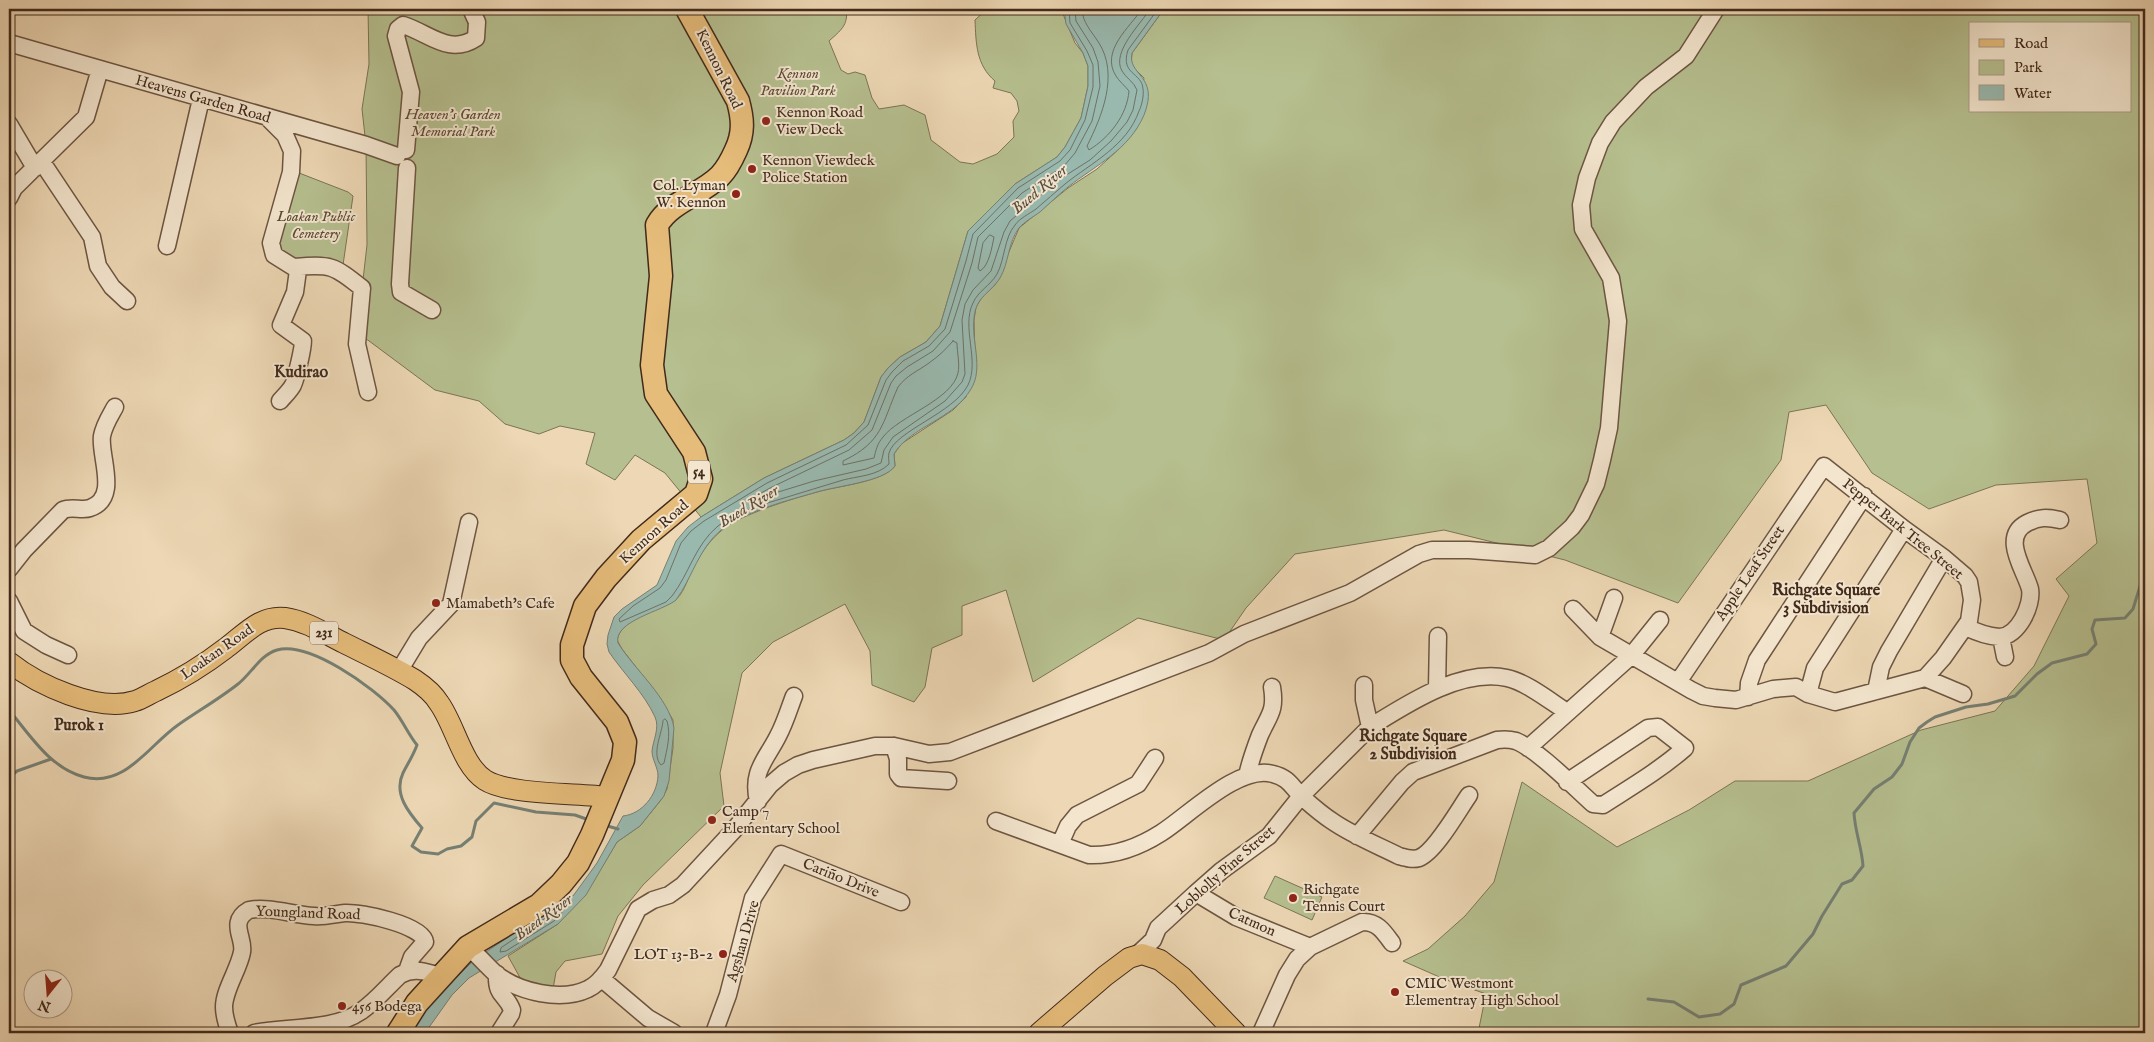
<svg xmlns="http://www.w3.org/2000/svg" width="2154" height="1042" viewBox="0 0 2154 1042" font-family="'IM FELL English',serif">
	<rect width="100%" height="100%" fill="#edd7b4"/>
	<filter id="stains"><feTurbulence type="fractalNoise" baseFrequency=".004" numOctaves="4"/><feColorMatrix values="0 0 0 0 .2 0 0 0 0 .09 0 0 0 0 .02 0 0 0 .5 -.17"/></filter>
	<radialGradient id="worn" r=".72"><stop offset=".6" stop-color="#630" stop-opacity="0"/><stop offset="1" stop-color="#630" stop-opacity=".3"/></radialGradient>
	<path fill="#b6bf8f" stroke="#7c7455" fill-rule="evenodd" d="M 368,9 L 846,9 C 849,25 840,31 829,41 L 841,70 L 848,74 L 855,72 L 865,75 L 872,98 L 879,109 L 904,105 L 925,115 L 931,140 L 960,162 L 973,164 L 997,154 L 1014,137 L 1013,121 L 1019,111 L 1017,101 L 1011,93 L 993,88 L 995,81 C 976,65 976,43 975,20 L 987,9 L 1064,9 L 1063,14 L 1075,43 L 1083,53 L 1088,66 L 1088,86 L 1081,118 L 1065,147 L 1057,157 L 1015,184 L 968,231 L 940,326 L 926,342 L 900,357 L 888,368 L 881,377 L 864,422 L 854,433 L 844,440 L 764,478 L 701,517 L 665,473 L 635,455 L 615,480 L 586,464 L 595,433 L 560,426 L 539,434 L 505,424 L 479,401 L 435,390 L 357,332 L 367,245 L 366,145 L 362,109 L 369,64 Z
		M 1164,9 L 2145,9 L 2145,1033 L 1478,1033 L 1486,994 L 1444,979 L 1403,961 L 1428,949 L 1465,916 L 1494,882 L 1522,782 L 1617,847 L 1689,810 L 1735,781 L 1808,781 L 1921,730 L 1995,711 L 2034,666 L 2069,596 L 2056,579 L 2097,543 L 2087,479 L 1996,485 L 1929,509 L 1872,473 L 1826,405 L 1789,412 L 1781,460 L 1678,603 L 1565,560 L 1444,530 L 1295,554 L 1246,608 L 1224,640 L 1138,618 L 1033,682 L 1006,590 L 962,606 L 962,635 L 932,648 L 925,687 L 914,702 L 872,685 L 870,651 L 845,604 L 773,642 L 742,673 L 720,773 L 724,806 L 643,885 L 618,916 L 602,954 L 565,961 L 556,972 L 553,989 L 523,983 L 508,956 L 558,924 L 602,867 L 617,842 L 640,826 L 661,800 L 667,789 L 673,748 L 673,720 L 659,697 L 622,649 L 617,640 C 622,617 657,612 674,601 C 683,595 687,581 691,572 C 703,548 717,529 742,518 C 766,507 792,499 817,492 C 837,486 883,482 895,466 L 894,454 L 901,444 L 953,410 L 966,397 L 975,356 L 974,320 L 976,307 L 985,292 L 995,285 L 1019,228 L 1068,188 L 1097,169 L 1119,149 L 1137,128 L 1144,78 L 1131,65 L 1132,53 ZM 1970,24 L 2130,24 L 2130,111 L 1970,111 Z
		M 294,171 L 348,192 L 353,196 L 343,265 L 292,259 L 277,246 Z
		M 1275,876 L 1322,897 L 1312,920 L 1264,898 Z"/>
	<path fill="#99b9af" stroke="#768074" d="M 1064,9 L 1164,9 L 1132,53 C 1127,76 1160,75 1144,115 C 1129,150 1096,165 1068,187 C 1058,195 1049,204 1040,212 C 1033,217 1024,222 1019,228 C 1008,242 1009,263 1000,278 C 990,294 976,296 974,318 C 971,341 984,368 971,389 C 953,420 911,426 894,454 L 895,466 C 884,482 836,486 817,492 C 789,500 743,512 721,530 C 699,548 692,578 676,600 C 663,611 613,621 618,643 C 634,669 669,698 674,728 L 669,781 L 664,796 L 640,826 L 617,842 L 586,895 L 558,924 L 469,978 L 452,995 L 425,1033 L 410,1033 L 424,1010 L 474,960 L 565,899 L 573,896 L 597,863 L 623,816 C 642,814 657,795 658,776 C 658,767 652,760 652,751 C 653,740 660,728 655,717 C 644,693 624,674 609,652 L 607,644 L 608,635 L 614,617 L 622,609 L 657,585 L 676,541 L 688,527 L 701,517 L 764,478 L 844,440 L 854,433 L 864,422 L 881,377 L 888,368 L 900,357 L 926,342 L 940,326 L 968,231 L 1015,184 L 1057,157 L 1065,147 L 1081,118 L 1088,86 L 1088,66 L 1083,53 L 1066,24 Z"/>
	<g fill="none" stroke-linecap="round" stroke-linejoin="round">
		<path stroke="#6e7265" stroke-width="1" d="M 1069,9 L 1070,23 L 1087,51 L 1093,65 L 1093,87 L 1085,120 L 1070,150 L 1060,161 L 1018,188 L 973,234 L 966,261 L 945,329 L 929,346 L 903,361 L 892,372 L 886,380 L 868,425 L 846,445 L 767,483 L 704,521 L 691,531 L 681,543 L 666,580 L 660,588 L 633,606 L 619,619 L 620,622 L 666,602 L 672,596 C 689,574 695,545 718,526 C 737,511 761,505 784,498 C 804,492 823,486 843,480 C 858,476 877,476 889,464 C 889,461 888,456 889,453 C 895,431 954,413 968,385 C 980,361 961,327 973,303 C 978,291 990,286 997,274 C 1005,259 1004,238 1015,225 C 1020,218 1029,214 1036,209 C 1046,201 1055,192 1065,184 C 1091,163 1127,146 1139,111 C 1142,105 1144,95 1143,89 C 1142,72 1120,75 1128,50 L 1158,9
			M 1075,9 L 1076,21 L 1093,48 L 1098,62 L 1100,86 L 1092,121 L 1075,153 L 1064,166 L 1022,193 L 978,237 L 972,263 L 950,332 L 933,351 L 907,367 L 896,376 L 891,383 L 872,430 L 849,450 L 770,488 L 761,493 L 762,497 L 814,481 L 866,469 L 881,463 L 884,450 L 893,437 L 945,401 L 962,382 L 965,374 L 962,320 L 965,304 L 973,290 L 991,271 L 1004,232 L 1010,221 L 1060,179 L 1090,160 L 1111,141 L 1127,122 L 1133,110 L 1137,90 C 1134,82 1126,78 1122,71 C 1111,52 1141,24 1150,9
			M 1082,9 C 1082,22 1092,32 1099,43 C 1119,75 1102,116 1087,146 L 1089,150 C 1110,137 1127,115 1129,91 C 1125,86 1119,81 1116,76 C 1100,51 1130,27 1142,9
			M 990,235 L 994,237 C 992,247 989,266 980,271 L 978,268 L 983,243 Z
			M 953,341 L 957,343 C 957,352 960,364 958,373 C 952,400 899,416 883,437 C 877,444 876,450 874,458 L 843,465 L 843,461 C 883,442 882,423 898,387 C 907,375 918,371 929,363 C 939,356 946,349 953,341 Z
			M 665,719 L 667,721 C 671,735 667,749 664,763 L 661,765 C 651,754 662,734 663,721 Z
			M 558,910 L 561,910 L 562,913 L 554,921 L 506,951 L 500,952 L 501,948 Z"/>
		<path stroke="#768074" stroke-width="3" d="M 9,710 C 30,735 50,768 84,777 C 125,788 149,745 178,725 C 198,711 219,699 238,684 C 251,674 260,655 277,650 C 309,641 373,687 394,710 C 403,721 408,734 417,745 C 413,756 408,763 403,773 C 393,794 409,813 422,828 L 412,846 L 421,852 L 438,854 L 447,849 L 461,846 L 472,837 L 476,821 L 494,803 L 536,812 L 575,815 L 589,820
			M 9,778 L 17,771 L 51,759
			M 604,825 L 618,829
			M 1648,999 L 1674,1002 L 1699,1017 L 1720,1014 L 1734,1004 L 1741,985 L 1786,966 L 1813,934 L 1822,916 L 1842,884 L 1852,880 L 1863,866 C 1862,848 1855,832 1854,813 L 1874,789 L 1892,777 L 1902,764 L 1910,742 L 1919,728 L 1927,722 L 1935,717 L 1966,707 L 1988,704 L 2015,696 L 2037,674 L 2052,663 L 2087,654 L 2096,644 L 2092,629 L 2095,620 L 2125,618 L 2133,609 L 2145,570"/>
		<defs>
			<path id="minor" d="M 9,43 L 366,145 L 397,156
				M 267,117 L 285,135 L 292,151 L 291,172 L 271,243 L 274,255 L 298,270 L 295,292 L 281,325 L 303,341 C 304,344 295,383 293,385 C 290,391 284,396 280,401
				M 9,124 L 35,168
				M 406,150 L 411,92 L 396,36 L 398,29 L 403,25 C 429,33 449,56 476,38 L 477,22 L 471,9
				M 42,162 L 92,237 L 98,266 L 112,287 L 127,301
				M 407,168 L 400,284 L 401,292 L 432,310
				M 9,198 L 14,188 L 86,117 L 100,69
				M 167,246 L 201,99
				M 294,267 C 331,264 333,265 362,288 L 357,344 L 368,392
				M 9,569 L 24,550 L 63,510 C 72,506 82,511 90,508 C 120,498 99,456 102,436 C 104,425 110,416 115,407
				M 9,601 L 24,631 L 46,645 L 68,655
				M 1573,609 L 1600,637 L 1691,690 L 1703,696 L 1715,698 L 1736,700 L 1773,689 L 1796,687 L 1808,694 L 1835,702 L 1925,678 L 1943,658 L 1969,621 L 1972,600 L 1969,582 L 1965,576 L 1944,558 L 1904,529 L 1824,466 L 1678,682
				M 1966,627 C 1976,632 1987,636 1999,637 C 2018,637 2033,605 2030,589 C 2025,570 2000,537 2027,523 C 2039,517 2047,517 2060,520
				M 1600,637 L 1614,598
				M 2001,637 L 2005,657
				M 399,671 L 419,638 L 451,604 L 469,522
				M 1925,678 L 1963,694
				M 1364,685 L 1364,700 L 1370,727
				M 1437,689 L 1438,636
				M 1876,691 L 1881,667 L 1889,651 L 1944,558
				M 1808,694 L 1815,668 L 1904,529
				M 1748,697 L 1749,683 L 1757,660 L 1864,496
				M 894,746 L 898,759 L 898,774 L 901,778 L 948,781
				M 1528,748 L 1631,656 L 1660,620
				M 1247,776 C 1250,762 1255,748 1260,735 C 1269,715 1276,711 1272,687
				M 758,801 C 751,771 766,760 778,736 C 785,723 789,709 794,696
				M 996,821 L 1089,855 C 1115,856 1139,847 1161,833 C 1188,816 1239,764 1273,774 C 1289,778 1291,786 1302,797 C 1311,805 1321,814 1332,821 C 1352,835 1377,845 1399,856 C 1406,858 1412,860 1419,858 C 1435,852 1458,811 1469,795
				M 1357,836 L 1402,782 L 1413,772 L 1497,740 C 1504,739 1509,739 1516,741 C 1538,750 1574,787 1593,804 L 1603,805 C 1631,787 1660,770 1685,748 L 1658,727 L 1648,728 L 1567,782
				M 1060,844 L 1068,826 L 1077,815 L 1138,784 L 1155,758
				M 1196,893 L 1236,917 L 1310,947
				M 468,947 C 478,955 487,966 496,974 C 519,992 561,1002 588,989 C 597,985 603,977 608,970 L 638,909 L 653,900 L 669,895 L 683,885 L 734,830 L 770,785 L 784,773 L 798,765 L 813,760 L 875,746 L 894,746 L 929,754 L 950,752 L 1209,653 L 1244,634 L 1350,593 L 1419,554 L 1432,550 L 1469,550 L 1535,555 L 1549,548 L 1572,527 L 1581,515 L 1596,484 L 1602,460 L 1609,428 L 1618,321 L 1611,278 L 1583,229 L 1581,205 L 1587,178 L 1600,143 L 1613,122 L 1646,87 L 1686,56 L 1716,9
				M 1138,954 L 1153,940 L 1158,928 L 1196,893 L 1221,871 L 1269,836 L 1301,796 L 1370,727 C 1407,704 1461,668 1507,678 C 1526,682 1550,701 1567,712
				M 497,974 C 496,998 506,993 512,1010 L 511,1014 L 499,1033
				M 602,979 L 648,1018 L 674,1033
				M 230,1033 C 227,1025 224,1016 224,1007 C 224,990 239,969 242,952 C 245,938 228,922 249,910 C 270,906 293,915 314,916 C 325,917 335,914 345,913 C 361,912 423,925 425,942 L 412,957 L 407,971
				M 254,1033 C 286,1026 332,1031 360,1012 C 375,1002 387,987 400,975 C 415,967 425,972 441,976
				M 714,1033 L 728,995 L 753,898 L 781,854 L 901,902
				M 1261,1033 L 1287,975 L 1297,959 L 1310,947 L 1362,922 C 1377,921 1384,932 1392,943"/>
			<path id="major" d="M 9,662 C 38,685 98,713 135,701 C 142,699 149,694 156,691 C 181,679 204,665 226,648 C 245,634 260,615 285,618 C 306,621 326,634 344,643 C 368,655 392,666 415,680 C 424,686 433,693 439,703 C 455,725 462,765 485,780 C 508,795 578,793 608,797
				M 1039,1033 L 1105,976 L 1129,958 L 1142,954 L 1160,960 L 1182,977 L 1236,1033"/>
			<path id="highway" d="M 398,1033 L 417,1003 L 468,947 L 539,905 L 561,884 L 578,863 L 592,835 L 623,760 L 625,742 L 617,722 L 581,677 L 572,660 L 572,645 L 585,606 L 606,578 L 641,540 L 696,494 L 701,479 L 694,452 L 656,394 L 652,365 L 661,276 L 657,225 C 671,201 701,195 720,176 C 727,169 732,159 736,150 C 744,133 743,119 738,101 L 687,9"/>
		</defs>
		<use href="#minor" stroke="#6d5541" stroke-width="19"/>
		<use href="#major" stroke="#422a1b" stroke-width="22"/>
		<use href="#highway" stroke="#422a1b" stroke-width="25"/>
		<use href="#minor" stroke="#f3e5ce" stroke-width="16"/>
		<use href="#major" stroke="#e6bc7a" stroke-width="20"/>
		<use href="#highway" stroke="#e6bc7a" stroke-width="22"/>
	</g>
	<g fill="#8f2418" stroke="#f3e5ce" stroke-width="2">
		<circle cx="766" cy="121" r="5"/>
		<circle cx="752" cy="169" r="5"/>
		<circle cx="736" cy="194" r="5"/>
		<circle cx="436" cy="603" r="5"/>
		<circle cx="712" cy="820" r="5"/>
		<circle cx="1293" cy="898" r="5"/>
		<circle cx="723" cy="954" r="5"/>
		<circle cx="1395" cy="992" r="5"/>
		<circle cx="342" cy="1006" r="5"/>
	</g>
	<g text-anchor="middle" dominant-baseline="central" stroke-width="4" stroke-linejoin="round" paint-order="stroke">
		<g fill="#f3e5ce" stroke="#776251" stroke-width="1">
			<rect x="688" y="460.5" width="22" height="23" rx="4"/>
			<rect x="310" y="621.5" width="28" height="23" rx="4"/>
		</g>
		<g font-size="14" font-weight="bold" fill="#422a1b">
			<text x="699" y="472">54</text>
			<text x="324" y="633">231</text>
		</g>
		<g font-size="15" fill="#422a1b" stroke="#f3e5ce">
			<text transform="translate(719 69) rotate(64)">Kennon Road</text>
			<text transform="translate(203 99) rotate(16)">Heavens Garden Road</text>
			<text transform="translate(1903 529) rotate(39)">Pepper Bark Tree Street</text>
			<text transform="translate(654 532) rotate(-42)">Kennon Road</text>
			<text transform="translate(1750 573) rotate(-56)">Apple Leaf Street</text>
			<text transform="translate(217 652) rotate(-35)">Loakan Road</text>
			<text transform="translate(1225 870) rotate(-41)">Loblolly Pine Street</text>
			<text transform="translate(841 878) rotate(22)">Cariño Drive</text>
			<text transform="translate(308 913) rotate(2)">Youngland Road</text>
			<text transform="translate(1252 922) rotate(24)">Catmon</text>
			<text transform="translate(743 941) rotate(-74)">Agshan Drive</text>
		</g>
		<g font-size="15" font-style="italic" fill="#594832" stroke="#f3e5ce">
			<text x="798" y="73">Kennon<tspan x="798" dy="17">Pavilion Park</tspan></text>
			<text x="453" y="114">Heaven's Garden<tspan x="453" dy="17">Memorial Park</tspan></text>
			<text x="316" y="216">Loakan Public<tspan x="316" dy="17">Cemetery</tspan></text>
		</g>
		<g font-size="15" fill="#422a1b" stroke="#f3e5ce" text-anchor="start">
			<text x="776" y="112">Kennon Road<tspan x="776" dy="17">View Deck</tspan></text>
			<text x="762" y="160">Kennon Viewdeck<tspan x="762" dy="17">Police Station</tspan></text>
			<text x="726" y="185" text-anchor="end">Col. Lyman<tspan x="726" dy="17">W. Kennon</tspan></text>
			<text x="446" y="603">Mamabeth's Cafe</text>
			<text x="722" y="811">Camp 7<tspan x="722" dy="17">Elementary School</tspan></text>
			<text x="1303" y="889">Richgate<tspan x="1303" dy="17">Tennis Court</tspan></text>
			<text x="713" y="954" text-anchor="end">LOT 13-B-2</text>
			<text x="1405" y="983">CMIC Westmont<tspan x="1405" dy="17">Elementray High School</tspan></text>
			<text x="352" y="1006">456 Bodega</text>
		</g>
		<g font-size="16" font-style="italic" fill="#584e40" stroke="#f3e5ce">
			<text transform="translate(1040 190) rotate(-40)">Bued River</text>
			<text transform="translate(749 507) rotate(-31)">Bued River</text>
			<text transform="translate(544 918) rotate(-36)">Bued River</text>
		</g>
		<g font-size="16" font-weight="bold" fill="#422a1b" stroke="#f3e5ce">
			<text x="301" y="373">Kudirao</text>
			<text x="1826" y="591">Richgate Square<tspan x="1826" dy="18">3 Subdivision</tspan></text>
			<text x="79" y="726">Purok 1</text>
			<text x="1413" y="737">Richgate Square<tspan x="1413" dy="18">2 Subdivision</tspan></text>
		</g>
	</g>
	<rect width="2154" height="1042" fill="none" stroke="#edd7b4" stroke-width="30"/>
	<rect x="10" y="10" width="2134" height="1022" fill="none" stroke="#422a1b" stroke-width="2.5"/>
	<rect x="15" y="15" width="2124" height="1012" fill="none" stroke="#422a1b"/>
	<rect x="1969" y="22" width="162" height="90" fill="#f3e5ce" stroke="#ac9a86"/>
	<rect x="1979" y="39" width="25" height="8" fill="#e6bc7a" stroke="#ac9a86"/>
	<text x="2014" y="48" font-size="15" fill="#422a1b">Road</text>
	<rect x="1979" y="60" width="25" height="15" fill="#b6bf8f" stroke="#ac9a86"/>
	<text x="2014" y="72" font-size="15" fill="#422a1b">Park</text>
	<rect x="1979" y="85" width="25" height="15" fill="#99b9af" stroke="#ac9a86"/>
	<text x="2014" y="98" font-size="15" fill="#422a1b">Water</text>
	<g transform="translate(48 994) rotate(197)"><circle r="24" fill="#f3e5ce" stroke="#ac9a86"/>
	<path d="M0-4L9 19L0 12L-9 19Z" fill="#8f2418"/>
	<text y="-8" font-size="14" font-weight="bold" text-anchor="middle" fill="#422a1b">N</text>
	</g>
	<rect width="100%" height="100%" filter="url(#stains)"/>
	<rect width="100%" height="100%" fill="url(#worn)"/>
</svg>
